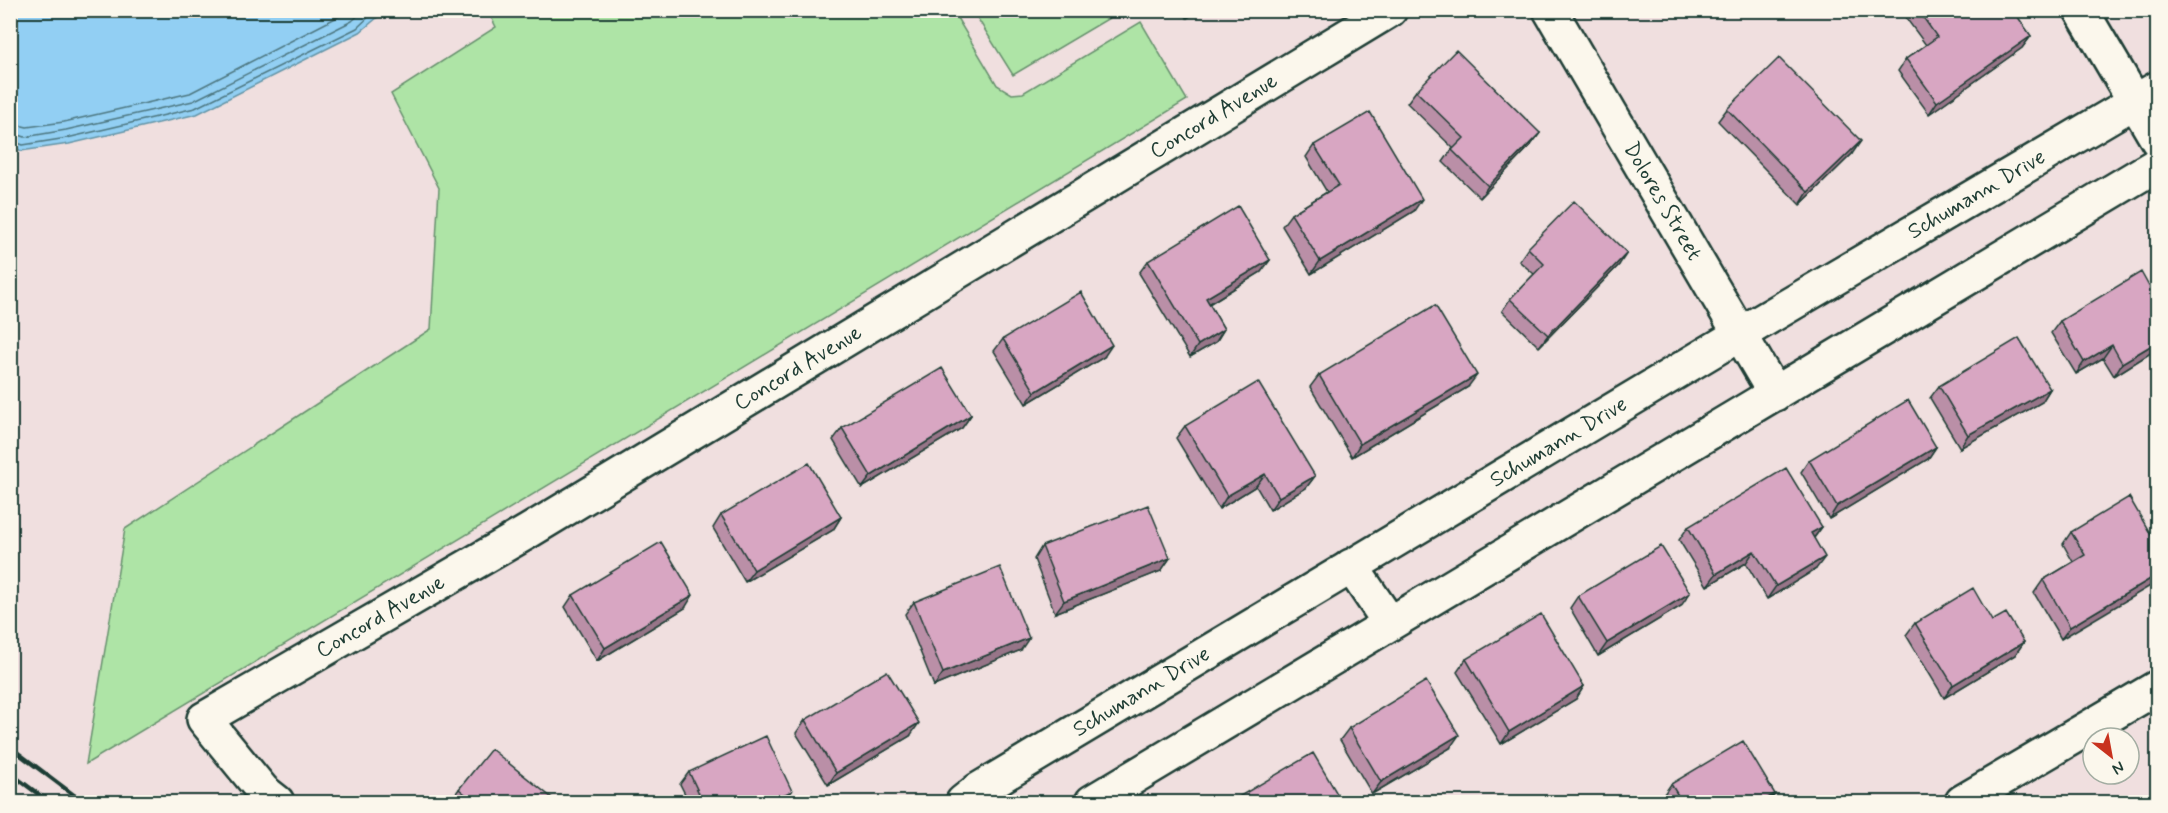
<svg xmlns="http://www.w3.org/2000/svg" width="2168" height="813" viewBox="0 0 2168 813" font-family="Mynerve,sans-serif">
	<rect width="100%" height="100%" fill="#f0dfdf"/>
	<filter id="ink" filterUnits="userSpaceOnUse"><feTurbulence type="fractalNoise" baseFrequency=".0167" numOctaves="2"/><feDisplacementMap in="SourceGraphic" scale="12" xChannelSelector="R" yChannelSelector="G"/><feConvolveMatrix kernelMatrix="1 2 1 2 8 2 1 2 1" color-interpolation-filters="sRGB"/></filter>
	<g filter="url(#ink)">
		<path fill="#aee4a6" stroke="#66906d" stroke-width="1.5" d="M 488,11 L 953,11 L 997,85 L 1012,94 L 1023,93 L 1141,22 L 1187,100 L 86,764 L 125,529 L 431,329 L 439,188 L 391,94 L 496,27 Z
			M 973,11 L 1121,11 L 1013,75 Z"/>
		<path fill="#92cff3" stroke="#6495a7" stroke-width="1.5" d="M 10,11 L 11,10 L 385,11 L 360,32 L 197,114 L 69,144 L 21,151 L 11,144 Z"/>
		<g fill="none" stroke-linecap="round" stroke-linejoin="round">
			<path stroke="#4d7780" stroke-width="1.5" d="M 10,123 L 27,127 L 64,122 L 190,93 L 351,10
				M 10,132 L 25,137 L 66,130 L 193,101 L 352,21 L 364,10
				M 10,140 L 23,145 L 67,138 L 195,108 L 357,28 L 376,10"/>
			<defs>
				<g id="street">
					<path id="s1" d="M 1550,10 L 1775,394"/>
					<path d="M 2081,10 L 2158,141"/>
					<path id="s2" d="M 277,802 L 263,791 L 204,719 L 529,531 L 1390,10"/>
					<path d="M 1962,802 L 2158,687"/>
				</g>
				<g id="secondary">
					<path d="M 1351,566 L 1389,622"/>
					<path id="s3" d="M 963,802 L 978,790 L 1740,334 L 2158,88"/>
					<path d="M 1092,802 L 2158,164"/>
				</g>
			</defs>
			<use href="#street" stroke="#1f3d34" stroke-width="38"/>
			<use href="#secondary" stroke="#1f3d34" stroke-width="38"/>
			<use href="#street" stroke="#fbf7ec" stroke-width="33"/>
			<use href="#secondary" stroke="#fbf7ec" stroke-width="33"/>
			<path stroke="#1f3d34" stroke-width="4.5" d="M 10,747 L 83,802
				M 10,773 L 49,802"/>
		</g>
		<path fill="#ba8fa7" stroke="#1f3d34" stroke-width="1.5" d="M 1183,10 L 1200,10 L 1187,18 Z
			M 1911,10 L 2013,10 L 2031,36 L 2022,48 L 1929,114 L 1898,71 L 1906,59 L 1926,45 L 1906,18 Z
			M 1416,91 L 1540,133 L 1531,145 L 1480,198 L 1443,162 L 1453,148 L 1407,103 Z
			M 1727,109 L 1852,154 L 1800,205 L 1718,121 Z
			M 1314,145 L 1414,211 L 1311,274 L 1282,226 L 1291,214 L 1327,192 L 1306,157 Z
			M 1528,248 L 1619,265 L 1539,347 L 1502,311 L 1510,299 L 1534,274 L 1519,261 Z
			M 1270,260 L 1261,272 L 1209,304 L 1224,329 L 1216,342 L 1190,357 L 1139,273 L 1148,261 Z
			M 2157,301 L 2157,349 L 2114,376 L 2103,358 L 2076,374 L 2051,333 L 2060,321 Z
			M 1003,339 L 1104,357 L 1026,404 L 994,351 Z
			M 1319,375 L 1468,387 L 1352,457 L 1310,387 Z
			M 1939,386 L 2050,389 L 2042,402 L 1960,448 L 1930,398 Z
			M 971,415 L 962,428 L 862,488 L 833,440 L 842,428 Z
			M 1185,426 L 1315,476 L 1306,488 L 1270,510 L 1256,486 L 1219,509 L 1176,438 Z
			M 1936,447 L 1928,459 L 1829,519 L 1801,472 L 1809,460 Z
			M 721,515 L 841,517 L 833,530 L 745,582 L 713,528 Z
			M 1688,527 L 1822,527 L 1814,538 L 1816,569 L 1767,599 L 1746,563 L 1707,586 L 1679,540 Z
			M 2071,532 L 2157,545 L 2061,639 L 2034,593 L 2043,580 L 2073,562 L 2063,544 Z
			M 1042,546 L 1170,558 L 1161,571 L 1055,613 L 1034,559 Z
			M 573,595 L 685,608 L 597,661 L 565,607 Z
			M 1578,596 L 1681,606 L 1598,656 L 1570,608 Z
			M 914,602 L 1021,650 L 934,686 L 905,614 Z
			M 1992,621 L 2024,642 L 2015,655 L 1944,698 L 1906,635 L 1915,623 Z
			M 1466,659 L 1584,686 L 1576,699 L 1501,744 L 1457,672 Z
			M 805,720 L 910,736 L 828,785 L 796,733 Z
			M 1349,728 L 1450,748 L 1372,794 L 1340,740 Z
			M 689,772 L 784,802 L 689,802 L 680,784 Z
			M 1671,784 L 1775,794 L 1769,802 L 1666,802 L 1662,797 Z
			M 459,789 L 557,802 L 452,802 L 450,801 Z"/>
		<path fill="#977488" stroke="#1f3d34" stroke-width="1.5" d="M 1193,10 L 1200,10 L 1187,18 Z
			M 2031,36 L 2022,48 L 1929,114 L 1937,102 Z
			M 1540,133 L 1531,145 L 1480,198 L 1488,186 Z
			M 1861,141 L 1852,154 L 1800,205 L 1808,192 Z
			M 1422,199 L 1414,211 L 1311,274 L 1320,261 Z
			M 1627,253 L 1619,265 L 1539,347 L 1548,335 Z
			M 1270,260 L 1261,272 L 1197,311 L 1206,298 Z
			M 1224,329 L 1216,342 L 1190,357 L 1198,345 Z
			M 2157,342 L 2157,349 L 2114,376 L 2122,363 Z
			M 1112,345 L 1104,357 L 1026,404 L 1035,392 Z
			M 2112,345 L 2103,358 L 2076,374 L 2084,362 Z
			M 1477,375 L 1468,387 L 1352,457 L 1360,444 Z
			M 2050,389 L 2042,402 L 1960,448 L 1968,435 Z
			M 971,415 L 962,428 L 862,488 L 871,476 Z
			M 1936,447 L 1928,459 L 1829,519 L 1837,506 Z
			M 1265,474 L 1256,486 L 1219,509 L 1227,496 Z
			M 1315,476 L 1306,488 L 1270,510 L 1279,497 Z
			M 841,517 L 833,530 L 745,582 L 754,570 Z
			M 1822,527 L 1813,539 L 1811,533 Z
			M 1754,551 L 1746,563 L 1707,586 L 1716,574 Z
			M 1825,557 L 1816,569 L 1767,599 L 1776,586 Z
			M 1170,558 L 1161,571 L 1055,613 L 1064,601 Z
			M 2157,575 L 2157,582 L 2061,639 L 2070,627 Z
			M 1690,593 L 1681,606 L 1598,656 L 1607,643 Z
			M 693,595 L 685,608 L 597,661 L 605,648 Z
			M 1029,638 L 1021,650 L 934,686 L 943,673 Z
			M 2024,642 L 2015,655 L 1944,698 L 1953,685 Z
			M 1584,686 L 1576,699 L 1501,744 L 1509,732 Z
			M 919,723 L 910,736 L 828,785 L 836,773 Z
			M 1459,735 L 1450,748 L 1372,794 L 1381,782 Z
			M 792,791 L 784,802 L 767,802 Z
			M 1775,794 L 1769,802 L 1760,802 Z"/>
		<path fill="#d8a6c2" stroke="#1f3d34" stroke-width="1.5" d="M 1918,10 L 2013,10 L 2031,36 L 1937,102 L 1906,59 L 1937,37 Z
			M 1456,50 L 1540,133 L 1488,186 L 1452,150 L 1464,138 L 1416,91 Z
			M 1779,58 L 1861,141 L 1808,192 L 1727,109 Z
			M 1370,112 L 1422,199 L 1320,261 L 1291,214 L 1339,185 L 1314,145 Z
			M 1574,201 L 1627,253 L 1548,335 L 1510,299 L 1544,264 L 1528,248 Z
			M 1238,206 L 1270,260 L 1206,298 L 1224,329 L 1198,345 L 1148,261 Z
			M 2141,272 L 2157,301 L 2157,342 L 2122,363 L 2112,345 L 2084,362 L 2060,321 Z
			M 1081,292 L 1112,345 L 1035,392 L 1003,339 Z
			M 1435,305 L 1477,375 L 1360,444 L 1319,375 Z
			M 2019,338 L 2050,389 L 1968,435 L 1939,386 Z
			M 942,368 L 971,415 L 871,476 L 842,428 Z
			M 1258,382 L 1315,476 L 1279,497 L 1265,474 L 1227,496 L 1185,426 Z
			M 1908,400 L 1936,447 L 1837,506 L 1809,460 Z
			M 809,463 L 841,517 L 754,570 L 721,515 Z
			M 1786,468 L 1822,527 L 1811,533 L 1825,557 L 1776,586 L 1754,551 L 1716,574 L 1688,527 Z
			M 2129,497 L 2157,545 L 2157,575 L 2070,627 L 2043,580 L 2085,555 L 2071,532 Z
			M 1148,505 L 1170,558 L 1064,601 L 1042,546 Z
			M 661,542 L 693,595 L 605,648 L 573,595 Z
			M 1661,546 L 1690,593 L 1607,643 L 1578,596 Z
			M 1000,567 L 1029,638 L 943,673 L 914,602 Z
			M 1973,588 L 1992,621 L 2006,613 L 2024,642 L 1953,685 L 1915,623 Z
			M 1541,614 L 1584,686 L 1509,732 L 1466,659 Z
			M 887,671 L 919,723 L 836,773 L 805,720 Z
			M 1426,681 L 1459,735 L 1381,782 L 1349,728 Z
			M 766,736 L 792,791 L 767,802 L 703,802 L 689,772 Z
			M 1743,741 L 1775,794 L 1760,802 L 1682,802 L 1671,784 Z
			M 491,749 L 557,802 L 475,802 L 459,789 Z
			M 1313,753 L 1342,802 L 1230,802 Z
			M 2157,792 L 2157,802 L 2140,802 Z"/>
	</g>
	<g text-anchor="middle" dominant-baseline="central" stroke-width="6" stroke-linejoin="round" paint-order="stroke">
		<g font-size="22" fill="#1f3d34" stroke="#fbf7ec">
			<text stroke="none"><textPath href="#s2" startOffset="1287">Concord Avenue</textPath></text>
			<text stroke="none"><textPath href="#s3" startOffset="1182">Schumann Drive</textPath></text>
			<text stroke="none"><textPath href="#s1" startOffset="222">Dolores Street</textPath></text>
			<text stroke="none"><textPath href="#s2" startOffset="801">Concord Avenue</textPath></text>
			<text stroke="none"><textPath href="#s3" startOffset="696">Schumann Drive</textPath></text>
			<text stroke="none"><textPath href="#s2" startOffset="315">Concord Avenue</textPath></text>
			<text stroke="none"><textPath href="#s3" startOffset="210">Schumann Drive</textPath></text>
		</g>
	</g>
	<rect width="2168" height="813" fill="none" stroke="#fbf7ec" stroke-width="36"/>
	<rect x="18" y="18" width="2132" height="777" fill="none" stroke="#1f3d34" stroke-width="2" filter="url(#ink)"/>
	<g transform="translate(2111 756) rotate(149)"><circle r="28" fill="#fbf7ec" stroke="#a3ada2" stroke-width="1.5"/>
	<path d="M0-4.5L10 22L0 15L-10 22Z" fill="#c8321e"/>
	<text y="-9" font-size="16" font-weight="bold" text-anchor="middle" fill="#1f3d34">N</text>
	</g>
</svg>
